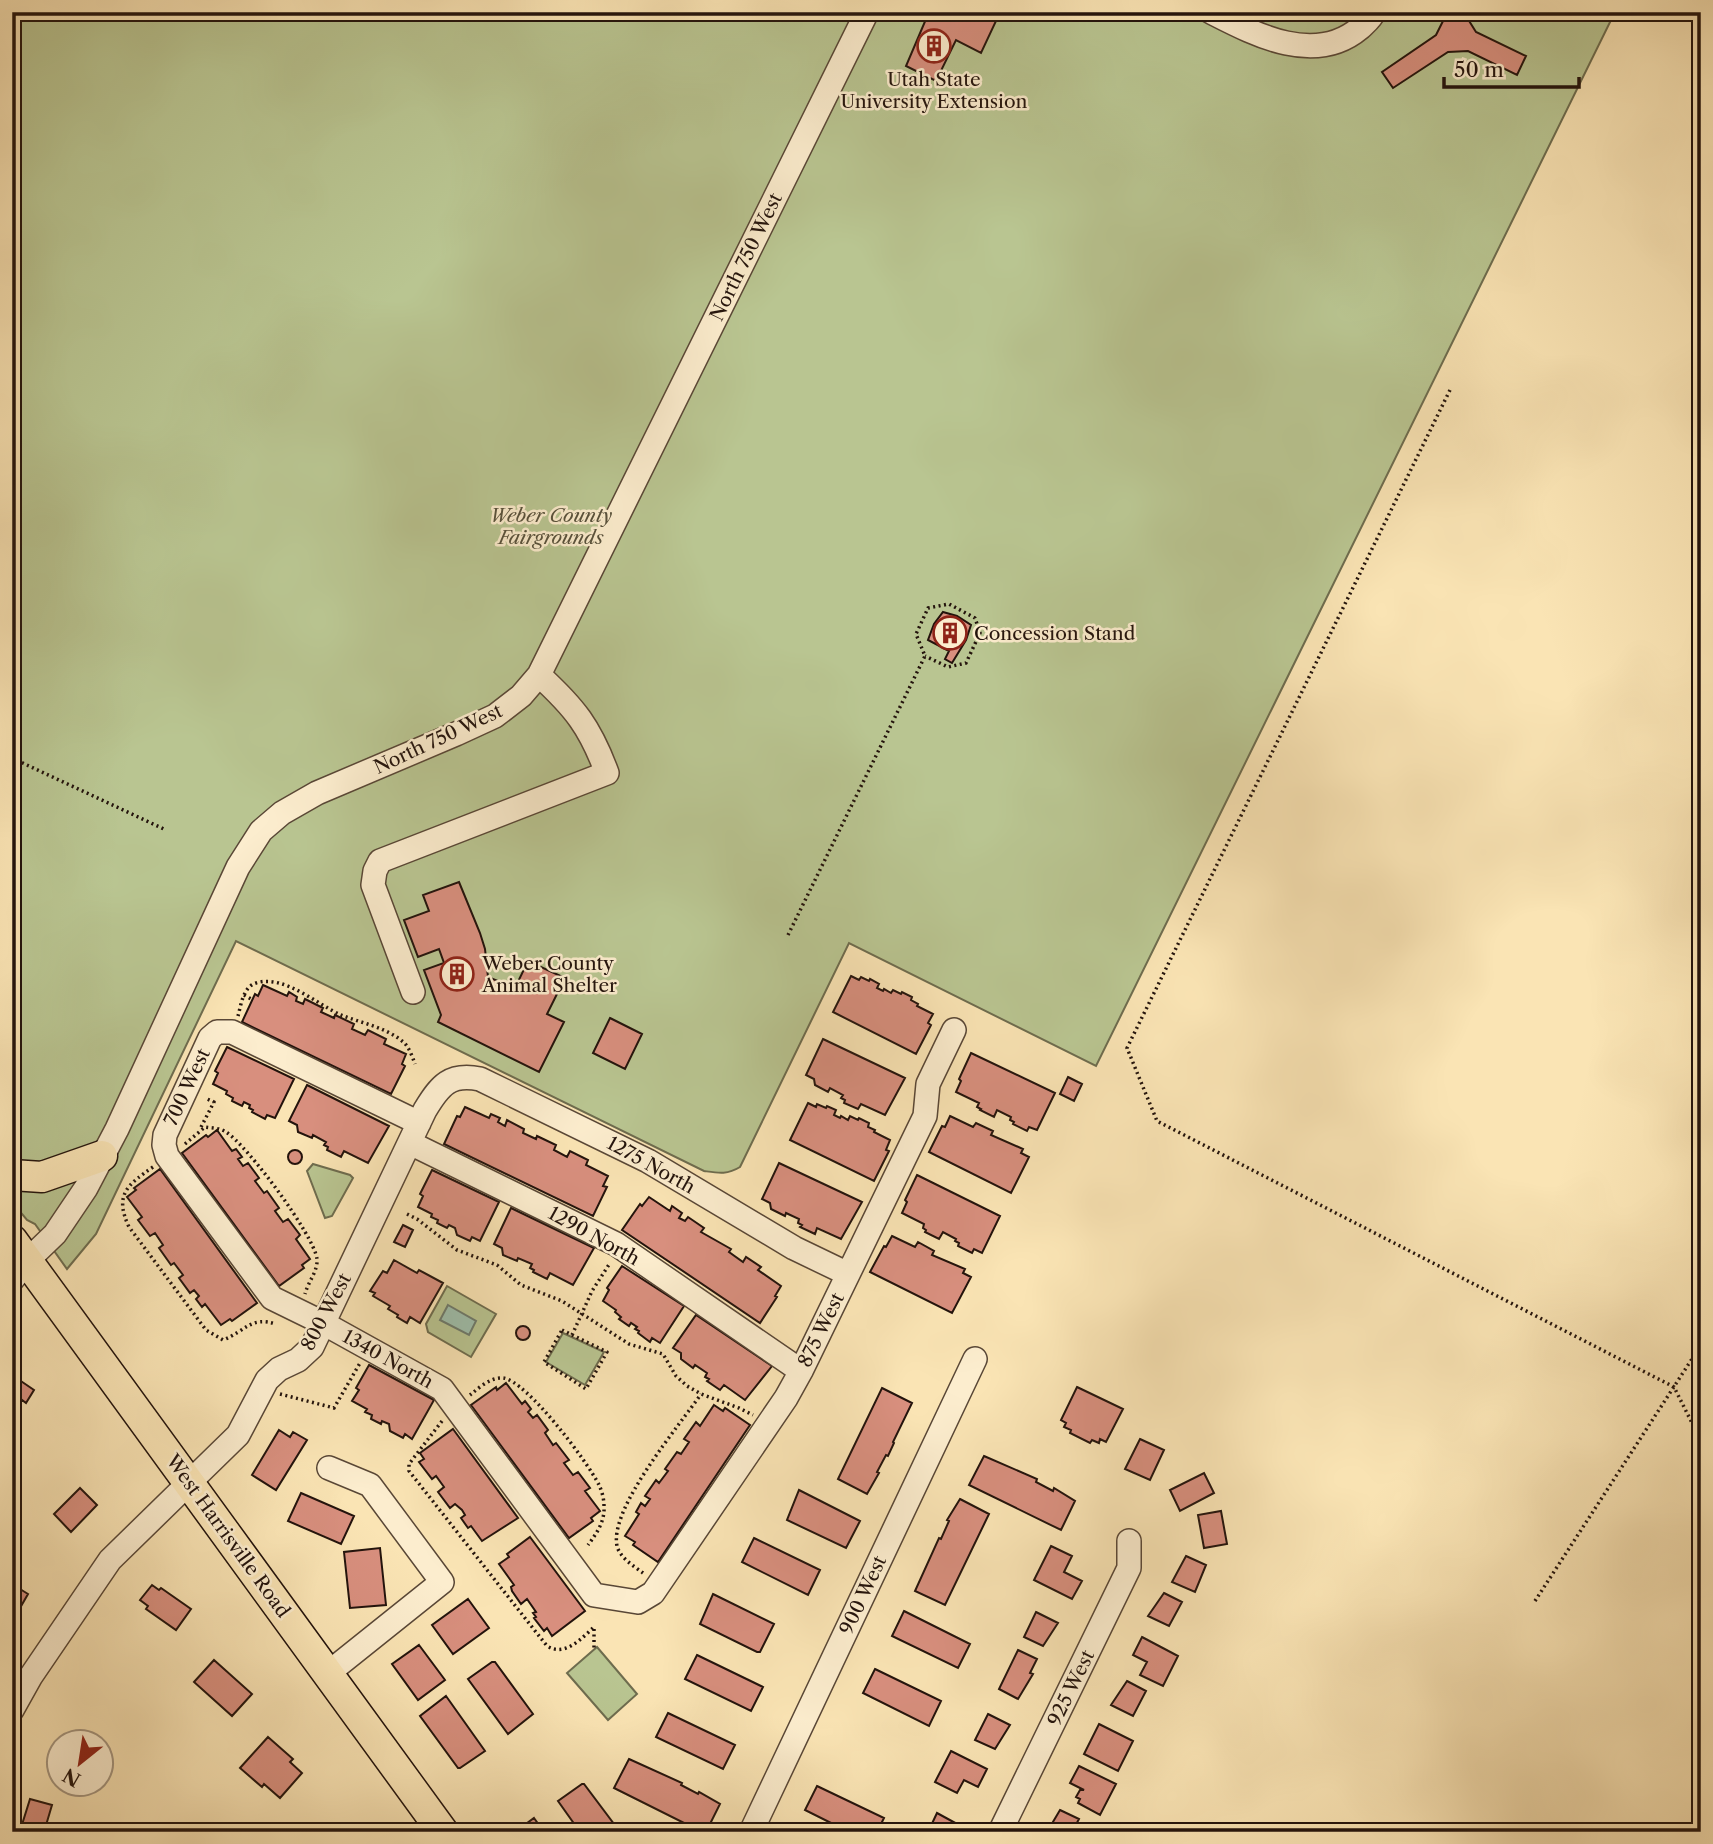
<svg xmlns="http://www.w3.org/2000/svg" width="1713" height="1844" viewBox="0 0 1713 1844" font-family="'Libre Caslon Text',serif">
	<rect width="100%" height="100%" fill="#fae4b4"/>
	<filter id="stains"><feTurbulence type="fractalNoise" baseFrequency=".00286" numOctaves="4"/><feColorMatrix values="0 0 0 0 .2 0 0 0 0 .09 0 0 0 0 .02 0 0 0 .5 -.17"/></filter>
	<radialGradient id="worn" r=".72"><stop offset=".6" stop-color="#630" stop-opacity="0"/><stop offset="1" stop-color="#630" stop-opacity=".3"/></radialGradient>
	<path fill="#b9c591" stroke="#6e6c4e" stroke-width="2" d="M 12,12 L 1615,12 L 1096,1066 L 849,943 L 740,1167 C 727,1175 718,1173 704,1171 L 236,941 L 96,1234 L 67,1269 L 35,1224 L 27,1220 L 12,1202 Z
		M 313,1164 L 350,1175 L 353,1178 L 332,1216 L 325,1218 L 307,1171 Z
		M 447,1286 L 496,1314 L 471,1357 L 428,1332 L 426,1324 Z
		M 563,1333 L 604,1352 L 585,1385 L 546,1362 Z
		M 597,1647 L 637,1694 L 608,1720 L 567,1673 Z"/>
	<path fill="#9ebfac" stroke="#6d7a6c" stroke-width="2" d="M 448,1305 L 476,1321 L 469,1335 L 440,1320 Z"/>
	<path fill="#d88f7e" stroke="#23130c" stroke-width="2" d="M 929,12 L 980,12 L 996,21 L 981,53 L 956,40 L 936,81 L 906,66 Z
		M 1466,16 L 1476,32 L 1526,56 L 1517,75 L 1468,51 L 1448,52 L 1393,88 L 1382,72 L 1436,35 L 1445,17 Z
		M 943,612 L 957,616 L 971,625 L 966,640 L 952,663 L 945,659 L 949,651 L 928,640 L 934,624 Z
		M 459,882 L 480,933 L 485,949 L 488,977 L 515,988 L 528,961 L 565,978 L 547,1014 L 564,1022 L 539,1072 L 438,1022 L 441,1015 L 424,970 L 444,963 L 439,949 L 418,957 L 404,920 L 429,911 L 423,895 Z
		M 851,976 L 859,980 L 861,977 L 869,981 L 870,979 L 879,984 L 877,988 L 883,991 L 884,989 L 891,993 L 893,990 L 901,994 L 902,992 L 912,997 L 911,1000 L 918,1004 L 917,1006 L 933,1014 L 928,1023 L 931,1025 L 916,1054 L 833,1012 Z
		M 263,985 L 287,996 L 289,992 L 297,997 L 296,1001 L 303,1004 L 305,999 L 323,1008 L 321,1012 L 334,1018 L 335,1015 L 354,1024 L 352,1029 L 365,1035 L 368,1030 L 386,1039 L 384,1044 L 406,1054 L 402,1064 L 405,1066 L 391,1094 L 242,1022 L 255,994 L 258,996 Z
		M 610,1018 L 642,1034 L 625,1069 L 593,1053 Z
		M 823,1039 L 905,1078 L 885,1115 L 861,1104 L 858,1109 L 844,1103 L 845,1100 L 841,1098 L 843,1095 L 830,1088 L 828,1092 L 815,1085 L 814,1079 L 806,1075 Z
		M 227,1047 L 294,1079 L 275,1118 L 267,1115 L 265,1119 L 252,1112 L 253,1110 L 249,1108 L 250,1105 L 244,1102 L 242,1106 L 232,1101 L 233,1098 L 226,1094 L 227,1091 L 213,1084 L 218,1073 L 215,1071 Z
		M 971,1053 L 1055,1093 L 1037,1130 L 1029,1127 L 1027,1131 L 1013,1124 L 1014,1122 L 1010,1120 L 1011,1117 L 997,1110 L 994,1117 L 980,1110 L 981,1109 L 977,1107 L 979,1103 L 956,1092 L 961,1081 L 959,1079 Z
		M 1068,1077 L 1082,1084 L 1074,1101 L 1060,1094 Z
		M 307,1085 L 389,1126 L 368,1163 L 344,1151 L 341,1157 L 327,1150 L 328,1147 L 324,1145 L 326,1142 L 313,1135 L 312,1138 L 298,1132 L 297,1125 L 289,1121 Z
		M 808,1103 L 816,1107 L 817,1104 L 826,1108 L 827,1106 L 836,1110 L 834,1115 L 840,1118 L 841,1116 L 848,1120 L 850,1116 L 858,1120 L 859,1118 L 869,1123 L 868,1127 L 875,1130 L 874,1132 L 890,1140 L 886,1150 L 889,1151 L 874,1181 L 790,1140 Z
		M 465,1107 L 489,1118 L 491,1114 L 500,1118 L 498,1122 L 505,1126 L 507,1120 L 524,1129 L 523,1133 L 536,1139 L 537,1136 L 556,1145 L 554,1150 L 567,1157 L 570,1151 L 588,1160 L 586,1165 L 608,1176 L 603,1186 L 607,1187 L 593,1216 L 444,1144 L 457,1116 L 460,1117 Z
		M 950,1116 L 973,1127 L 976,1123 L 993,1131 L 991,1135 L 1023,1149 L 1021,1153 L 1029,1157 L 1011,1193 L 929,1152 L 942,1126 L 945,1127 Z
		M 217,1130 L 232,1151 L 236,1149 L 242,1157 L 238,1159 L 243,1166 L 248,1163 L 259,1178 L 255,1181 L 264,1193 L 267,1191 L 279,1208 L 275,1211 L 283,1222 L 288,1219 L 300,1235 L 296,1239 L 310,1259 L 302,1265 L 304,1268 L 279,1286 L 182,1153 L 206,1135 L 208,1137 Z
		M288 1157a7 7 0 1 1 14 0a7 7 0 1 1-14 0Z
		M 779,1163 L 862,1202 L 841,1239 L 817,1228 L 815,1234 L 800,1227 L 802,1225 L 798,1223 L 799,1219 L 786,1213 L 785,1216 L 771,1209 L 770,1203 L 762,1199 Z
		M 160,1169 L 257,1303 L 232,1321 L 230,1319 L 221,1325 L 205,1304 L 202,1307 L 196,1299 L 199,1296 L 194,1290 L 190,1293 L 179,1278 L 183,1275 L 174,1263 L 171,1265 L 159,1248 L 163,1245 L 155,1233 L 150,1236 L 138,1220 L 142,1217 L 127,1197 L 136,1190 L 134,1188 Z
		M 432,1170 L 499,1202 L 480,1241 L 472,1237 L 470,1241 L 457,1235 L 455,1228 L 449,1225 L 447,1228 L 437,1223 L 438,1220 L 431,1217 L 432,1214 L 418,1207 L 423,1196 L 420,1194 Z
		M 917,1175 L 1000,1216 L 982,1253 L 974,1249 L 972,1253 L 958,1246 L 959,1243 L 955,1241 L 956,1239 L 943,1232 L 939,1239 L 925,1232 L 926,1230 L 923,1228 L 924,1224 L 902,1213 L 907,1202 L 905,1200 Z
		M 649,1197 L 670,1211 L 672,1206 L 682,1213 L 679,1218 L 685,1221 L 688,1217 L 704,1228 L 701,1232 L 731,1249 L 729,1252 L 743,1262 L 746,1257 L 761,1267 L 758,1270 L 781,1286 L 775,1296 L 777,1297 L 760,1323 L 622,1230 L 640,1204 L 642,1206 Z
		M 511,1208 L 594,1248 L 573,1285 L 550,1273 L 547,1279 L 533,1272 L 534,1270 L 530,1268 L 532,1264 L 518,1258 L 517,1261 L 503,1255 L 502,1248 L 494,1244 Z
		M 403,1225 L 413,1230 L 405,1247 L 394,1242 Z
		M 892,1236 L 915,1247 L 918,1242 L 934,1251 L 932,1255 L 965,1269 L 963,1273 L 971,1277 L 952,1313 L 870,1272 L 884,1246 L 886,1247 Z
		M 394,1260 L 417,1273 L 419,1270 L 443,1283 L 420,1323 L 410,1317 L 407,1323 L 397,1317 L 398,1315 L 388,1309 L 390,1306 L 373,1296 L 375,1293 L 370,1291 L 383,1271 L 387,1273 Z
		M 622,1266 L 684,1306 L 660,1343 L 652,1338 L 650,1342 L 638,1333 L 639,1331 L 635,1329 L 637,1327 L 631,1323 L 629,1326 L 619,1319 L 621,1317 L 615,1312 L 616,1310 L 603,1301 L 609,1290 L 607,1288 Z
		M 696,1315 L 772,1366 L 745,1400 L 724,1385 L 720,1390 L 707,1381 L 709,1379 L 705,1377 L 707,1373 L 695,1365 L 693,1368 L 681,1359 L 681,1353 L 673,1348 Z
		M516 1333a7 7 0 1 1 14 0a7 7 0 1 1-14 0Z
		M 369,1365 L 434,1400 L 412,1439 L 405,1434 L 403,1438 L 390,1431 L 389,1424 L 382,1421 L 381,1424 L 371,1419 L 372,1415 L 365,1412 L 367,1409 L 352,1401 L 359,1390 L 356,1388 Z
		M 12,1375 L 34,1390 L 26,1403 L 22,1400 L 12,1415 Z
		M 506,1383 L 522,1404 L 525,1401 L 531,1409 L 528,1412 L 533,1418 L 537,1415 L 548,1430 L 545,1433 L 553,1445 L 556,1443 L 569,1460 L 564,1463 L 573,1475 L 578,1472 L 590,1488 L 585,1491 L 600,1511 L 591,1518 L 593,1521 L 569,1538 L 471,1405 L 496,1387 L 497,1390 Z
		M 1077,1387 L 1123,1409 L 1106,1442 L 1100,1439 L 1099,1443 L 1092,1440 L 1090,1443 L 1070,1433 L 1071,1430 L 1064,1427 L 1066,1423 L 1061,1420 Z
		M 882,1388 L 912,1403 L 893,1442 L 894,1443 L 888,1456 L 886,1455 L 877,1472 L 879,1473 L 867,1494 L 838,1479 Z
		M 714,1405 L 723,1411 L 725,1408 L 750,1425 L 658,1562 L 633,1545 L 635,1542 L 625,1536 L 639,1514 L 636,1512 L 641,1503 L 645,1506 L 650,1499 L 645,1496 L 656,1480 L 659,1483 L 668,1471 L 665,1469 L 677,1452 L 681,1454 L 689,1442 L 684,1439 L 696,1422 L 700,1426 Z
		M 453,1429 L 518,1518 L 482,1541 L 471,1526 L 468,1528 L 461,1518 L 465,1515 L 462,1510 L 455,1504 L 450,1508 L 438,1492 L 444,1487 L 436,1476 L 432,1479 L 419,1462 L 424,1459 L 420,1453 Z
		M 279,1430 L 290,1437 L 293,1432 L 307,1440 L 276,1490 L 252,1475 Z
		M 1140,1439 L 1164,1450 L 1150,1480 L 1125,1469 Z
		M 984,1456 L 1037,1479 L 1036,1482 L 1053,1491 L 1054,1488 L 1075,1501 L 1061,1530 L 969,1485 Z
		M 1204,1473 L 1214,1493 L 1180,1511 L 1170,1490 Z
		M 80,1488 L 97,1505 L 71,1532 L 54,1514 Z
		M 799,1490 L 860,1521 L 846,1548 L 787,1520 Z
		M 301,1493 L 354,1516 L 341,1544 L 288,1521 Z
		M 960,1499 L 989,1514 L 945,1605 L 915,1591 L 939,1538 L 941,1539 L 949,1521 L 947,1520 Z
		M 1221,1511 L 1227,1544 L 1204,1548 L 1198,1515 Z
		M 530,1537 L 585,1611 L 552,1636 L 547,1628 L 544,1631 L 534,1618 L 536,1617 L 533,1613 L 536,1612 L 527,1599 L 521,1604 L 512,1591 L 511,1587 L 514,1585 L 499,1564 L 509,1557 L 507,1554 Z
		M 754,1538 L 820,1570 L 808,1595 L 742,1562 Z
		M 1051,1546 L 1072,1556 L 1064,1572 L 1082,1581 L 1072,1599 L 1034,1580 Z
		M 380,1548 L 386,1605 L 350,1608 L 344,1552 Z
		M 1186,1556 L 1206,1565 L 1195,1592 L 1172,1582 Z
		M 12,1584 L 28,1594 L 12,1622 Z
		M 152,1585 L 159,1590 L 161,1588 L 191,1609 L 176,1630 L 146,1609 L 148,1606 L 140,1600 Z
		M 1164,1593 L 1182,1602 L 1169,1626 L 1148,1616 Z
		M 713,1594 L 774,1624 L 760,1652 L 757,1652 L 700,1624 Z
		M 468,1599 L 489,1628 L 453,1654 L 432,1625 Z
		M 904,1611 L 970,1644 L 958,1668 L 892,1636 Z
		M 1036,1612 L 1058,1623 L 1043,1646 L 1024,1637 Z
		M 1142,1637 L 1178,1656 L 1163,1686 L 1140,1675 L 1147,1662 L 1133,1655 Z
		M 419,1645 L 445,1680 L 418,1700 L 392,1664 Z
		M 1018,1650 L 1037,1659 L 1030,1673 L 1033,1674 L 1018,1699 L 999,1689 Z
		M 697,1655 L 763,1687 L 751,1711 L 685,1679 Z
		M 214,1660 L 252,1694 L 232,1716 L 194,1682 Z
		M 492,1662 L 495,1662 L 533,1714 L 508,1734 L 468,1679 Z
		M 875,1669 L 941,1701 L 929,1726 L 863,1693 Z
		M 1127,1681 L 1146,1691 L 1133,1716 L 1111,1705 Z
		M 446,1696 L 485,1751 L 460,1768 L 458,1768 L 420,1716 Z
		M 668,1713 L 735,1745 L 723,1769 L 656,1737 Z
		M 988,1714 L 1010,1725 L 995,1749 L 975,1740 Z
		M 1099,1724 L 1133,1741 L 1118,1771 L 1084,1754 Z
		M 268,1737 L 293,1759 L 290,1762 L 302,1773 L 280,1798 L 264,1784 L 262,1787 L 240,1768 Z
		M 951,1751 L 987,1769 L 978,1787 L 964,1780 L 957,1793 L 935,1782 Z
		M 629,1759 L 682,1783 L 681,1785 L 698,1794 L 699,1792 L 720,1804 L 706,1832 L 702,1832 L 614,1788 Z
		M 1079,1766 L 1116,1784 L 1100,1815 L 1078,1803 L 1080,1799 L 1076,1797 L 1080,1790 L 1084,1790 L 1070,1783 Z
		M 582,1784 L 584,1784 L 620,1832 L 580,1832 L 558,1801 Z
		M 817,1786 L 884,1818 L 877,1832 L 849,1832 L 805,1810 Z
		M 30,1799 L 52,1805 L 44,1832 L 20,1831 Z
		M 1060,1810 L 1079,1819 L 1072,1832 L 1047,1832 Z
		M 937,1813 L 959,1825 L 955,1832 L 928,1832 Z
		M 534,1818 L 544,1832 L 515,1832 Z"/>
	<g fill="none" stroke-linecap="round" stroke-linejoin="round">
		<defs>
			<path id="minor" d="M 1211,12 C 1256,35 1315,66 1360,28 C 1365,23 1371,19 1374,12
				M 413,992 L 373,885 L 375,871 L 380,861 L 607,773 C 590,727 575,708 539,675
				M 419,1123 L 232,1032 L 217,1032 L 210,1038 L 165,1135 L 164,1145 L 167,1156 L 272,1298 L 323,1323 L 442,1389 L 594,1595 L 638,1602 L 653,1593 L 786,1398 L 801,1371 L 925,1116 L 928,1084 L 954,1030
				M 410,1143 L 616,1244 L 801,1371
				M 12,1280 L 27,1261 L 55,1234 L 86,1188 L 117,1129 L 238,867 L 261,831 L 282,813 L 317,793 L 456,734 L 495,716 L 521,696 L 539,675 L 867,12
				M 327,1674 L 442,1582 L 370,1485 L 329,1468
				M 12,1710 L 31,1676 L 110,1560 L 238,1435 L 267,1380 L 279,1369 L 298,1360 L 312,1347 L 425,1110 C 440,1085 450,1073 480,1079 L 648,1161 L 794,1248 L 848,1274
				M 751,1832 L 975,1359
				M 1000,1832 L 1129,1568 L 1129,1541"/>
			<path id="major" d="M 12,1175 L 42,1177 L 102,1156
				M 12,1240 L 443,1832"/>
		</defs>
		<use href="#minor" stroke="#594736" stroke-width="26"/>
		<use href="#major" stroke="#23130c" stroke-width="33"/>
		<path stroke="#23130c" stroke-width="3.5" stroke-dasharray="2 3.5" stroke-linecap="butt" d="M 1450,390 L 1127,1048 L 1157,1121 L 1674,1387 L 1701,1441
			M 12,758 L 166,830
			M 788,935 L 925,656 L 916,634 L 928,608 L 949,604 L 975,618 L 980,633 L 966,663 L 948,667 L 925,656
			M 244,995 L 253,1000
			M 238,1016 C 241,1005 243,987 256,983 C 284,974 318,1005 341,1015 C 361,1023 385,1027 402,1041 C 409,1046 412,1056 415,1064
			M 201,1127 L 214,1102 L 205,1098
			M 185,1144 L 205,1127 C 212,1128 220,1128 226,1132 C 247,1145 314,1235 317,1259 C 318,1271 308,1282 305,1294
			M 153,1167 C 127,1185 114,1195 129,1227 L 206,1330 L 223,1340 C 246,1331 250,1316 276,1324
			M 407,1214 L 417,1219 L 457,1250 L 497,1265 L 521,1285 L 562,1301 L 629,1344 L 663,1354 L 676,1376 L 687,1386 L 701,1394 L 739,1408 L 753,1415
			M 562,1330 L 607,1352 L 586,1389 L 544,1362 Z
			M 572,1335 L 592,1291 L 610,1263
			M 280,1394 L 334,1408 L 360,1363
			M 470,1395 C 479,1388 490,1377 503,1378 C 526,1380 588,1462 599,1485 C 602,1491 604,1499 604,1506 C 605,1521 597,1533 588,1545
			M 442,1421 L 409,1464 L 409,1471 L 547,1646 C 565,1657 581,1639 594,1627 L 594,1649
			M 643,1573 C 634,1566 620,1558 617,1546 C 609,1508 680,1425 701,1394
			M 1535,1601 L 1701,1345"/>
		<use href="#minor" stroke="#fcedce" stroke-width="23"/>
		<use href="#major" stroke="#fae4b4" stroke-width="30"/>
	</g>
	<defs>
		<symbol id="building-ring" viewBox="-11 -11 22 22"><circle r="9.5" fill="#fcedce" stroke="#8f2418" stroke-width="1.5"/><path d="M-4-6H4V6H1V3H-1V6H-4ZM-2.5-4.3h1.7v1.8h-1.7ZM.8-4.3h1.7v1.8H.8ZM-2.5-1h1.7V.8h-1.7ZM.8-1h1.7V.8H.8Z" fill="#8f2418"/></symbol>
	</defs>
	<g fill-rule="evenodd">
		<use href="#building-ring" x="915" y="27" width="38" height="38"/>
		<use href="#building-ring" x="931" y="614" width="38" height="38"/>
		<use href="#building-ring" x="438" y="955" width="38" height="38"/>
	</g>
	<g text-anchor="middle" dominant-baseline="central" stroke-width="5" stroke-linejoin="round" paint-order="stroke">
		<g font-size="19" fill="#23130c" stroke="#fcedce" text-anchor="start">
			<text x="934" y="79" text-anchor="middle">Utah State<tspan x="934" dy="22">University Extension</tspan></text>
			<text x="974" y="633">Concession Stand</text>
			<text x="482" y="963">Weber County<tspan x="482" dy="22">Animal Shelter</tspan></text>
		</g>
		<g font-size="19" fill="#23130c" stroke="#fcedce">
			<text transform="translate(746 257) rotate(-64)">North 750 West</text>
			<text transform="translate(438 739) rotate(-25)">North 750 West</text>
			<text transform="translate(187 1087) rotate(-65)">700 West</text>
			<text transform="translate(651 1165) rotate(29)">1275 North</text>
			<text transform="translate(594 1236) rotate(29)">1290 North</text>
			<text transform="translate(326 1312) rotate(-62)">800 West</text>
			<text transform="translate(821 1330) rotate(-64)">875 West</text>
			<text transform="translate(388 1359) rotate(29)">1340 North</text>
			<text transform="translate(228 1536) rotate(54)">West Harrisville Road</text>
			<text transform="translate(863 1595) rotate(-65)">900 West</text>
			<text transform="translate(1071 1688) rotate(-64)">925 West</text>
		</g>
		<g font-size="19" font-style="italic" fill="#58513b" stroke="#fcedce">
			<text x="551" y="515">Weber County<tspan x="551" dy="22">Fairgrounds</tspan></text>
		</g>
	</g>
	<rect width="1713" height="1844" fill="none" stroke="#fae4b4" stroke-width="42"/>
	<rect x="14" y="14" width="1685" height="1816" fill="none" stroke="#23130c" stroke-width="3.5"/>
	<rect x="21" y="21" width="1671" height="1802" fill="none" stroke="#23130c" stroke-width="2"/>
	<g transform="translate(80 1763) rotate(210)"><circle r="33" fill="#fcedce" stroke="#a59680" stroke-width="2"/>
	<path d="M0-5L12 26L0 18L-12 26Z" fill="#8f2418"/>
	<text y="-10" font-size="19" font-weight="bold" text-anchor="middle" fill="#23130c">N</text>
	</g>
	<path d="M1444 77v10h135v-10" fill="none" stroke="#23130c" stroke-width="3.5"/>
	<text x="1454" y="77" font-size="21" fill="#23130c" stroke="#fcedce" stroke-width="5" paint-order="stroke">50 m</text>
	<rect width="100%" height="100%" filter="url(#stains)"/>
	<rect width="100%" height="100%" fill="url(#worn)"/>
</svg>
